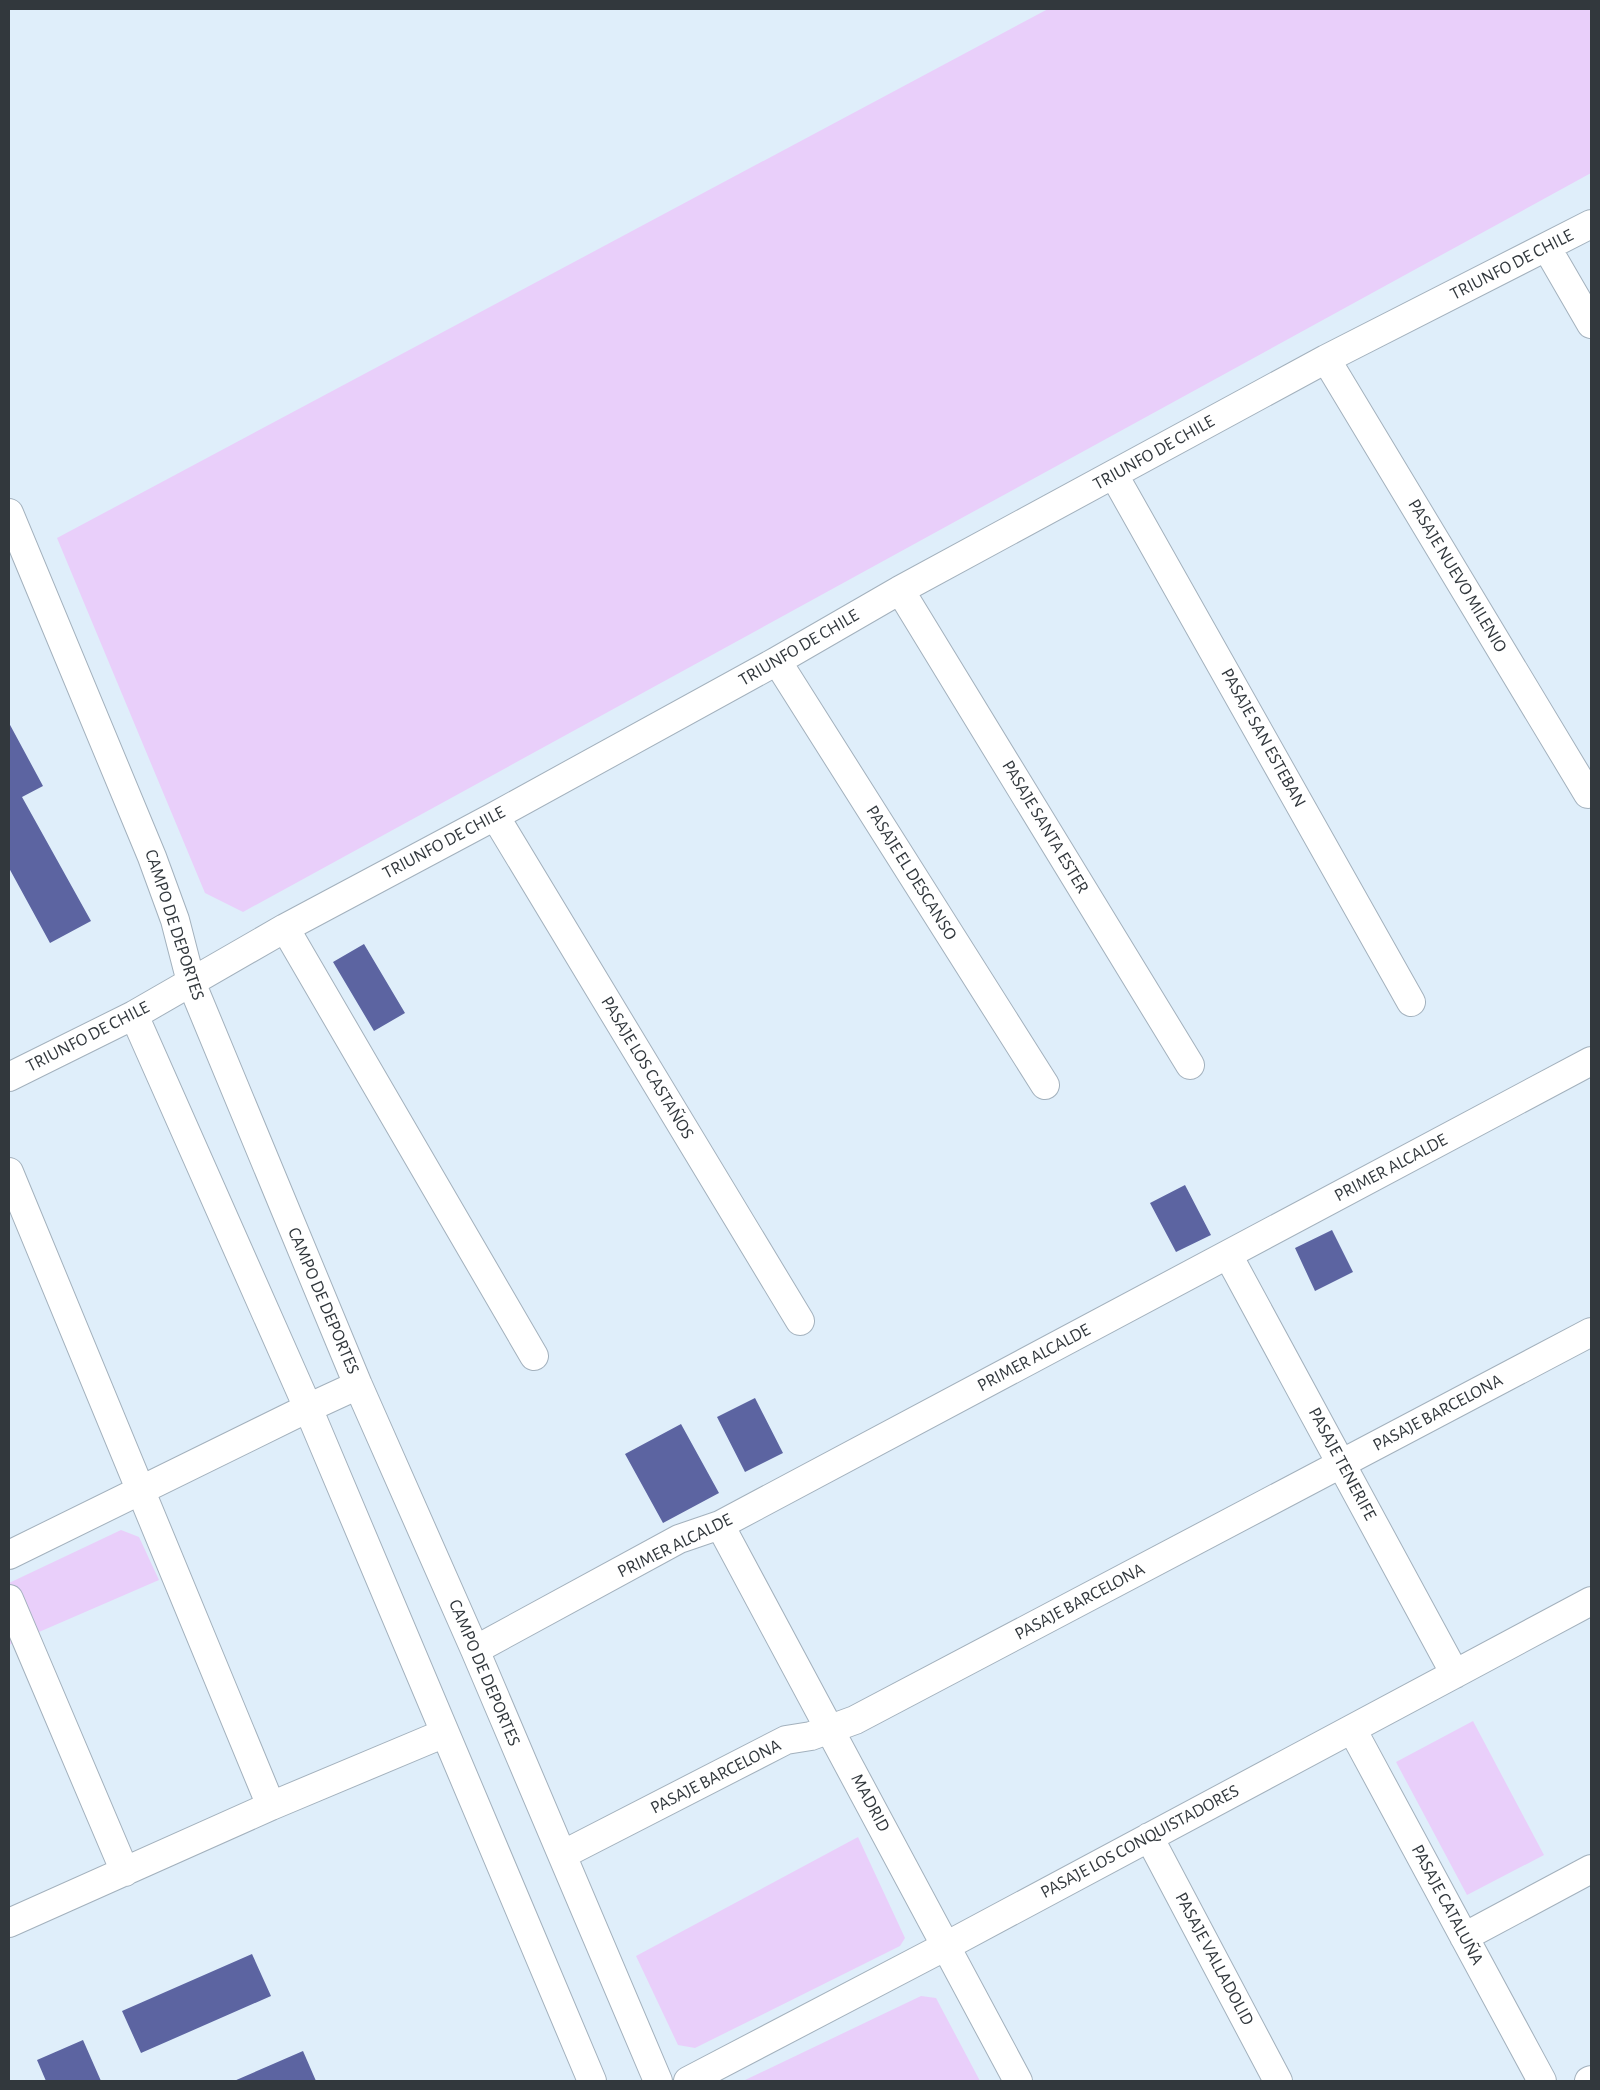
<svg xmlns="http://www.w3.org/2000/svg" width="1600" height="2090" viewBox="0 0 1600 2090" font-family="'Alegreya Sans',sans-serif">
	<rect width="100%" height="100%" fill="#dfeefa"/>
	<path fill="#e9cffa" d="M 1048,9 L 1591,9 L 1591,173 L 243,912 L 205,893 L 57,538 Z
		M 121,1530 L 139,1537 L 159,1580 L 9,1645 L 9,1583 Z
		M 1473,1721 L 1544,1855 L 1467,1895 L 1396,1762 Z
		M 858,1837 L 905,1938 L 900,1946 L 695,2048 L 678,2045 L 636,1956 Z
		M 921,1996 L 936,1998 L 980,2081 L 743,2081 Z"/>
	<path fill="#5c64a1" d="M 9,723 L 43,786 L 22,797 L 91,921 L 50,943 L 9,868 Z
		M 364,944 L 405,1013 L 374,1031 L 333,962 Z
		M 1185,1185 L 1211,1235 L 1176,1252 L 1150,1203 Z
		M 1332,1230 L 1353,1272 L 1315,1291 L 1295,1248 Z
		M 755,1398 L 783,1453 L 745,1472 L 717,1417 Z
		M 681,1424 L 719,1493 L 663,1523 L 625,1454 Z
		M 252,1954 L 271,1996 L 141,2053 L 122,2011 Z
		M 83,2040 L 101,2081 L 46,2081 L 37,2060 Z
		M 303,2051 L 316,2081 L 234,2081 Z"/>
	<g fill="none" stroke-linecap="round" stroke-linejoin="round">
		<defs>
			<path id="minor" d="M 1547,248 L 1591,324
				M 1326,359 L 1588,794
				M 1114,475 L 1411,1002
				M 9,513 L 152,857 L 175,920 L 191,982 L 358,1385 L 475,1650 L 658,2081
				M 900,590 L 1190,1065
				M 777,661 L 1045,1085
				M 495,816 L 800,1321
				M 285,928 L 534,1356
				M 134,1015 L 308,1408 L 592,2081
				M 9,1077 L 134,1015 L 285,928 L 495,816 L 777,661 L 900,590 L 1326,359 L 1591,224
				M 9,1172 L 271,1806
				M 1228,1255 L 1455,1674
				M 720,1525 L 1018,2081
				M 9,1555 L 308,1408 L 358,1385
				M 9,1599 L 125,1872
				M 475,1650 L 679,1539 L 720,1525 L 1591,1061
				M 1352,1729 L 1542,2081
				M 1149,1837 L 1278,2081
				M 562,1855 L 786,1740 L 811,1736 L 855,1720 L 1591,1332
				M 9,1923 L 271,1806 L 445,1733
				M 1464,1937 L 1591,1869
				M 688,2081 L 946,1946 L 1591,1601
				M 1589,2081 L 1591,2080"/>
		</defs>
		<use href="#minor" stroke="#a3b1bd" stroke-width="30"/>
		<use href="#minor" stroke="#fff" stroke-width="28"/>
	</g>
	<g text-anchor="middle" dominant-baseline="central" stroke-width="5" stroke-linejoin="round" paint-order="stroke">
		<g font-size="18" fill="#32383d" stroke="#fff">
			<text transform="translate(1512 265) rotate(-27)">TRIUNFO DE CHILE</text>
			<text transform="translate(1154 453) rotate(-29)">TRIUNFO DE CHILE</text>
			<text transform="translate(1457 576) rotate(59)">PASAJE NUEVO MILENIO</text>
			<text transform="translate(799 648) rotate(-30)">TRIUNFO DE CHILE</text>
			<text transform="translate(1263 738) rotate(61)">PASAJE SAN ESTEBAN</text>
			<text transform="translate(1045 827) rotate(59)">PASAJE SANTA ESTER</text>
			<text transform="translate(444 843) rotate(-28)">TRIUNFO DE CHILE</text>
			<text transform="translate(911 873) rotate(58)">PASAJE EL DESCANSO</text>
			<text transform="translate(174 925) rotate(72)">CAMPO DE DEPORTES</text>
			<text transform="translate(88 1037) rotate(-27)">TRIUNFO DE CHILE</text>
			<text transform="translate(647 1068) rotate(59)">PASAJE LOS CASTAÑOS</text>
			<text transform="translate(1391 1168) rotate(-28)">PRIMER ALCALDE</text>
			<text transform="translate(323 1301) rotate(67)">CAMPO DE DEPORTES</text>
			<text transform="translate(1034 1358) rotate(-28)">PRIMER ALCALDE</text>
			<text transform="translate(1438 1413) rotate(-28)">PASAJE BARCELONA</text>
			<text transform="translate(1342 1464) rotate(62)">PASAJE TENERIFE</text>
			<text transform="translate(675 1546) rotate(-26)">PRIMER ALCALDE</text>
			<text transform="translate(1080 1602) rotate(-28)">PASAJE BARCELONA</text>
			<text transform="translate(484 1673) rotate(67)">CAMPO DE DEPORTES</text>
			<text transform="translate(716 1777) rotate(-27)">PASAJE BARCELONA</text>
			<text transform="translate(870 1803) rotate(62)">MADRID</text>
			<text transform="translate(1140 1842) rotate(-28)">PASAJE LOS CONQUISTADORES</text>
			<text transform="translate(1447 1905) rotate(62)">PASAJE CATALUÑA</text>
			<text transform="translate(1214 1959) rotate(62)">PASAJE VALLADOLID</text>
		</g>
	</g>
	<rect width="1600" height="2090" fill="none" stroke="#32383d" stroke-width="20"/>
</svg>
